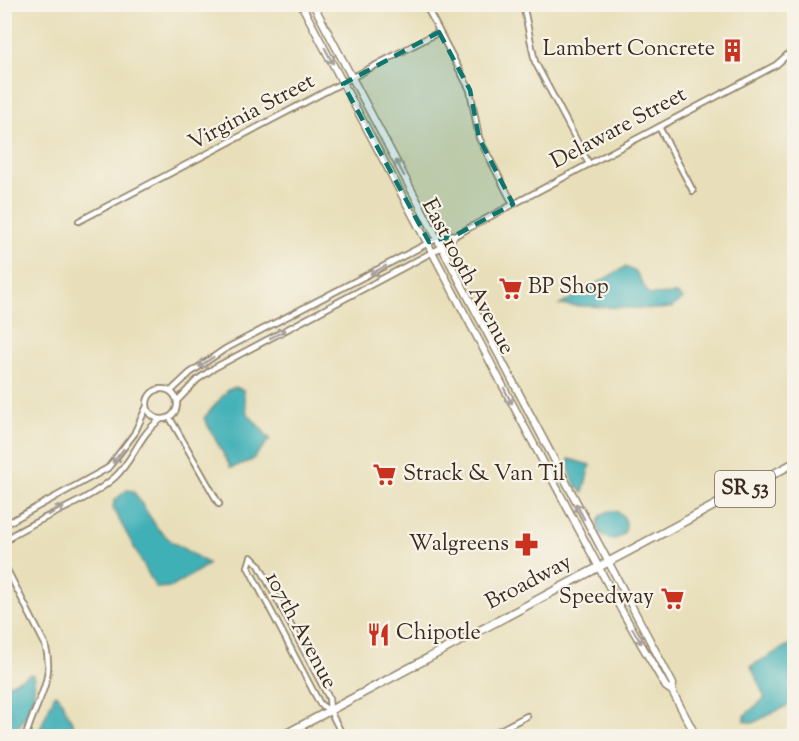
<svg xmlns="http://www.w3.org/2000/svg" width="799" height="741" viewBox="0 0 799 741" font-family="'Sorts Mill Goudy',serif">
	<rect width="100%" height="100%" fill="#f7f3e8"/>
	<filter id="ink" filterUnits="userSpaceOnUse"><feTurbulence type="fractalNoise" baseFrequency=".0167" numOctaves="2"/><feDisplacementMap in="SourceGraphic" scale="12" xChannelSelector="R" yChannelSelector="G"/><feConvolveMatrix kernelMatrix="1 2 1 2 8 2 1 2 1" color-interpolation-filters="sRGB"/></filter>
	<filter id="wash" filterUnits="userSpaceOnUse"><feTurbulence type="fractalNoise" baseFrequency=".008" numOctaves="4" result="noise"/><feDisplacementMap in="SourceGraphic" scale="24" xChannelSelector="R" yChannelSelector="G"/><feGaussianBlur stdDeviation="1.35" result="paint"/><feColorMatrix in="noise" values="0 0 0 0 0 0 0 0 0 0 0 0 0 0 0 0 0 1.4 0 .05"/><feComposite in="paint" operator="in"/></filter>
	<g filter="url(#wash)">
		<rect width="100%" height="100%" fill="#e8dfba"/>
		<path fill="#40b0b7" stroke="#3e6d6a" stroke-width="1.5" d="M 625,267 L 636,272 L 649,295 L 677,294 L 683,299 L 671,308 L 656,309 L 560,305 Z
			M 235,387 L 243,390 L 247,413 L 270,439 L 252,460 L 231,468 L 204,418 L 228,390 Z
			M 569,459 L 590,465 L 583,493 C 573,485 568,471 569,459 Z
			M 127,490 L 133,491 L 158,529 L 172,542 L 209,564 L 172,587 L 156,588 L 113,508 L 114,501 Z
			M598 525a14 14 0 1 1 28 0a14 14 0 1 1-28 0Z
			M 794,642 L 794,702 L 753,723 L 745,721 L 745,715 L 765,698 L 751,666 Z
			M 31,674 L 33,675 C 39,691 24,728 8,736 L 5,732 L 5,686 Z
			M 55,694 L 59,696 L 79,736 L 37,736 Z"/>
	</g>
	<g filter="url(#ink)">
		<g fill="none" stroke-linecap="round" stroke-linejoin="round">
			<defs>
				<path id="street" d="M 425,4 L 470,90 L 479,138 L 513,204
					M 523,4 L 535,62 L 589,164
					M 659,127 L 693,191
					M 79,221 L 439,32
					M147 404a15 15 0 1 1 30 0a15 15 0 1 1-30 0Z
					M 171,391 L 190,373 L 225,349 L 438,238 L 446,234 L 456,235
					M 177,401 L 197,380 L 214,368 L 442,247 L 456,235 L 493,215 L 776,65 L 794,49
					M 170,418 L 219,504
					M 4,525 L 108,468 L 134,434 L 147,406
					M 4,534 L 4,549
					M 6,542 L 14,534 C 46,515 87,502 115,477 C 133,461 140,433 160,420
					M 4,564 L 45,644 C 56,681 35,702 26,736
					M 330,711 L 320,704 L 248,567 L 251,557 L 259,565 L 329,698 L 330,711 L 343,736
					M 488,736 L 527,716"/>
				<path id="secondary" d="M 301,4 L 623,613 L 666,687 L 672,691
					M 313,4 L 673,684 L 672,691 L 696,736"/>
				<path id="primary" d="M 282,736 L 794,463"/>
			</defs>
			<use href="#street" stroke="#92846c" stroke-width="8"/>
			<use href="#secondary" stroke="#92846c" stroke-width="9"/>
			<use href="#primary" stroke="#92846c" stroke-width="10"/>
			<use href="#street" stroke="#fff" stroke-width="4.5"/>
			<use href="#secondary" stroke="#fff" stroke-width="6"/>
			<use href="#primary" stroke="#fff" stroke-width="7"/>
		</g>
		<defs><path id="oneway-shaft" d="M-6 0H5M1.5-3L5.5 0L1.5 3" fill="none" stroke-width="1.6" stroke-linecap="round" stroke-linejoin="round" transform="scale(1.5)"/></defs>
		<g stroke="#a79f9a">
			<use href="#oneway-shaft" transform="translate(329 56) rotate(62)"/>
			<use href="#oneway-shaft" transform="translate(400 168) rotate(-118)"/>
			<use href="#oneway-shaft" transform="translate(378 270) rotate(152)"/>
			<use href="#oneway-shaft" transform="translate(278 334) rotate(-28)"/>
			<use href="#oneway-shaft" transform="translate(206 362) rotate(146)"/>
			<use href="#oneway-shaft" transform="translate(508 396) rotate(63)"/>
			<use href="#oneway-shaft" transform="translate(118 456) rotate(128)"/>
			<use href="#oneway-shaft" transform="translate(56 511) rotate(-28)"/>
			<use href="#oneway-shaft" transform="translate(580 511) rotate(-118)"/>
			<use href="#oneway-shaft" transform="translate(637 636) rotate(59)"/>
		</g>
	</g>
	<path fill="#0f766e" fill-opacity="0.2" stroke="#0f766e" stroke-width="4.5" stroke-dasharray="12 8" stroke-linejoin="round" d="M 439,32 L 470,90 L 479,138 L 513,204 L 456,235 L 429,242 L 343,84 Z"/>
	<defs>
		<symbol id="building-bare" viewBox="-9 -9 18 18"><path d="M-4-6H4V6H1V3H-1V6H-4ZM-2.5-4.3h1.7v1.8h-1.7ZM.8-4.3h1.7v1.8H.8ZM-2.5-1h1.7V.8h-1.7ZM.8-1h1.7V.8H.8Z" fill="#c8321e" stroke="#f7f3e8" stroke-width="2.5" paint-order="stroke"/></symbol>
		<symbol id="supermarket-bare" viewBox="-9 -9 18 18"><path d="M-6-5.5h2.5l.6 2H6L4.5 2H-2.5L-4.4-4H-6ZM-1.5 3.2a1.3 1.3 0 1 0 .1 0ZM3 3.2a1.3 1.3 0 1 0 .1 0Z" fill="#c8321e" stroke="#f7f3e8" stroke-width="2.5" paint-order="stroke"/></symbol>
		<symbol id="pharmacy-bare" viewBox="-9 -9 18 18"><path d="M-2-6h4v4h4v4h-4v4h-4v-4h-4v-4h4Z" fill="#c8321e" stroke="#f7f3e8" stroke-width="2.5" paint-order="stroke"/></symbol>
		<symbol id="restaurant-bare" viewBox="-9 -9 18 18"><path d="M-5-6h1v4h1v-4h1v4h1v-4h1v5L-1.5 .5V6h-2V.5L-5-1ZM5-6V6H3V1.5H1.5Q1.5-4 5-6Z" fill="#c8321e" stroke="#f7f3e8" stroke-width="2.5" paint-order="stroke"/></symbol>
	</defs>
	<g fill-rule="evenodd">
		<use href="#building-bare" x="716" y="34" width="33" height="33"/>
		<use href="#supermarket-bare" x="494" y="272" width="33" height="33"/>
		<use href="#supermarket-bare" x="368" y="458" width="33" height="33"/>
		<use href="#pharmacy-bare" x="510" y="528" width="33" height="33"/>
		<use href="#supermarket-bare" x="656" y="582" width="33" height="33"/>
		<use href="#restaurant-bare" x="362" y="618" width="33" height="33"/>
	</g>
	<g text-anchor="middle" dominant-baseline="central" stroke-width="4.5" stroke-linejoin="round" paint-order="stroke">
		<rect fill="#f7f3e8" stroke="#73665b" stroke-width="1.5" x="715" y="471" width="60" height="36" rx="4.5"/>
		<g font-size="21" font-weight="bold" fill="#3b2a1e">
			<text x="745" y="489">SR 53</text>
		</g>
		<g font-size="22" fill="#3b2a1e" stroke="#f7f3e8" text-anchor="end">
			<text x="715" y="50">Lambert Concrete</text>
			<text x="528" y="288" text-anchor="start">BP Shop</text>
			<text x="403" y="475" text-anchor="start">Strack &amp; Van Til</text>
			<text x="509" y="545">Walgreens</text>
			<text x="654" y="598">Speedway</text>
			<text x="396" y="634" text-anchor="start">Chipotle</text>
		</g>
		<g font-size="22" fill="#3b2a1e" stroke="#f7f3e8">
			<text transform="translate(252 113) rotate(-28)">Virginia Street</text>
			<text transform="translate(619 129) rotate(-28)">Delaware Street</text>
			<text transform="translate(467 277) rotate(62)">East 109th Avenue</text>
			<text transform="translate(529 583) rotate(-28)">Broadway</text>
			<text transform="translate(300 631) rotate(62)">107th Avenue</text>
		</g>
	</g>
	<rect width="799" height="741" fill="none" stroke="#f7f3e8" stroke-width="24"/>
</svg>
